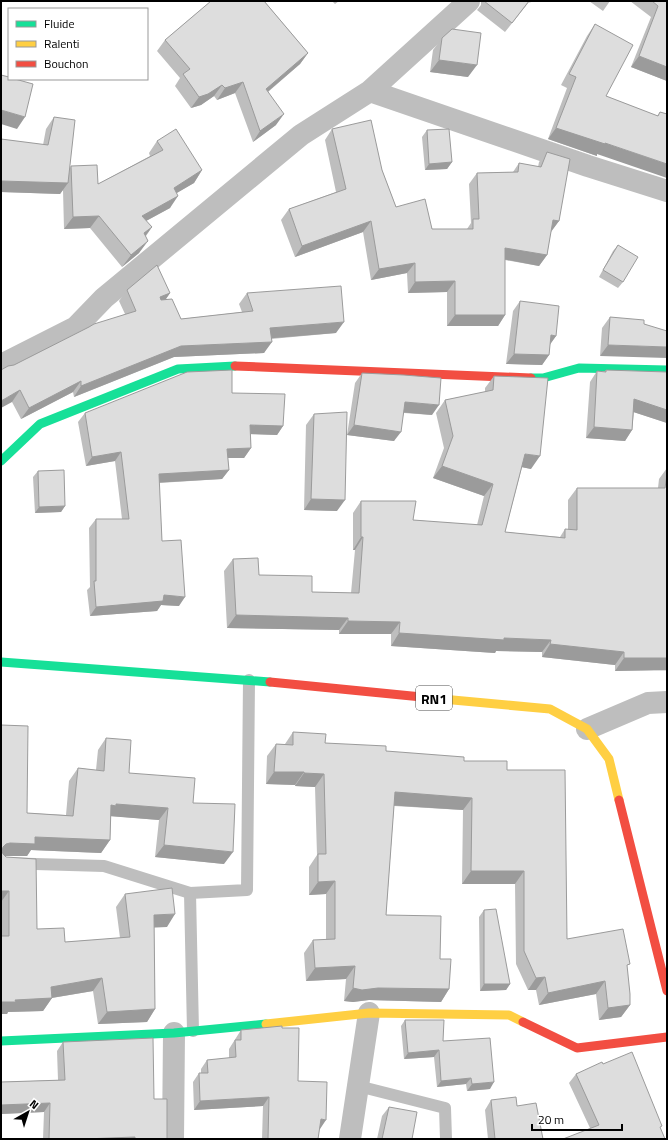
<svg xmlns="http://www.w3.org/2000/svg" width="668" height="1140" viewBox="0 0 668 1140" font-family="'Titillium Web',sans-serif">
	<rect width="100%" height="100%" fill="#fff"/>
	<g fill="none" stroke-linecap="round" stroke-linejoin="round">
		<path stroke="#bebebe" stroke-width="12" d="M 1,863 L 104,866 L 190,893 L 247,890 L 249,680
			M 190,893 L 193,1031
			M 358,1086 L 445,1108 L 446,1139"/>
		<path stroke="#bebebe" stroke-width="22" d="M 370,91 L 588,166 L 667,191
			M 1,365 L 76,327 L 104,298 L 301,135 L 370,91 L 469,1
			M 587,729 L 648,703 L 667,702
			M 173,1139 L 174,1033
			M 350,1139 L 369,1013"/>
		<path stroke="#16e098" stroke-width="9" d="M 531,378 L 543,378 L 579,368 L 667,370
			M 1,461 L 40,424 L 178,369 L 235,366
			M 1,662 L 270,682
			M 1,1041 L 174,1033 L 266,1024"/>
		<path stroke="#ffcf43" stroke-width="9" d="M 442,699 L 550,709 L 587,729 L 609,759 L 619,800
			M 266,1024 L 369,1013 L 509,1015 L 523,1022"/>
		<path stroke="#f24e42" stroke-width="9" d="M 235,366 L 531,378
			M 270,682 L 442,699
			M 619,800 L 667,991
			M 523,1022 L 577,1048 L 667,1037"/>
	</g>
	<path fill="#bebebe" d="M 211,1 L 267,1 L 265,2 L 308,53 L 300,64 L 268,92 L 276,125 L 253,142 L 235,93 L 217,100 L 214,96 L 201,105 L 191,108 L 175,86 L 180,78 L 157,51 L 165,40 Z
		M 332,1 L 339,1 L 335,4 Z
		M 481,1 L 531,1 L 530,3 L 529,2 L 505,32 L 477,10 L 481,5 Z
		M 589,1 L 610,1 L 603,11 Z
		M 630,1 L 667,1 L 667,81 L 631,67 L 651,17 Z
		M 595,24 L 606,96 L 657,116 L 660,112 L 667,114 L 597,154 L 597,156 L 548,139 L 567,88 L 561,85 L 587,36 Z
		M 442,38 L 468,77 L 430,72 L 433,50 Z
		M 54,117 L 70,168 L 71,166 L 98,184 L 150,156 L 149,153 L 157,141 L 202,170 L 194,183 L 176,193 L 170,208 L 146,221 L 152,227 L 146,236 L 139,253 L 122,267 L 90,228 L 64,229 L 63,190 L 60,194 L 1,192 L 1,139 L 43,145 L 46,129 Z
		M 332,129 L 382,170 L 396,207 L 432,229 L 467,229 L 471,223 L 469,184 L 477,173 L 513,172 L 519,163 L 538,167 L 539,162 L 547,152 L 559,221 L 551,231 L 547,255 L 539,266 L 505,260 L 505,315 L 498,326 L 447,326 L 447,292 L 408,293 L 407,273 L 371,280 L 363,232 L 295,257 L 281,220 L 289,209 L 336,192 L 325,140 Z
		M 427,130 L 452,162 L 447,169 L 425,170 L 422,137 Z
		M 618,245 L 623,282 L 618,288 L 599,277 L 613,251 Z
		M 127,290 L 170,293 L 165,300 L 181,319 L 242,312 L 239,304 L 247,293 L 336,333 L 271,339 L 264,353 L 174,357 L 74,397 L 73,392 L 21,419 L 12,402 L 14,365 L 125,314 L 119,301 Z
		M 520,301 L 556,336 L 550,344 L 549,355 L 542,365 L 506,364 L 513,311 Z
		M 610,317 L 644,324 L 600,356 L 602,328 Z
		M 606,370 L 667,372 L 667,423 L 634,412 L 632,430 L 625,441 L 586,438 L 590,382 L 597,371 L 605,371 Z
		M 362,373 L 432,415 L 404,413 L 394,441 L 347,435 L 355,383 Z
		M 494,376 L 531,469 L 522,467 L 505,532 L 560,537 L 565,529 L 568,530 L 568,500 L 577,488 L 658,488 L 659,479 L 667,468 L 667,682 L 666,682 L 667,670 L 615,671 L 615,665 L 542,657 L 542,652 L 496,651 L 495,653 L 391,646 L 391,634 L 339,634 L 339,630 L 227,628 L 224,571 L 233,559 L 259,575 L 312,592 L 351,593 L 355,550 L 353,550 L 353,513 L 361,501 L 413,520 L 477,525 L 484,496 L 433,478 L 444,448 L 436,413 L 445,400 L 485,392 L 485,388 Z
		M 232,393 L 283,426 L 277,435 L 251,434 L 251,448 L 244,458 L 228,458 L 229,470 L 222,479 L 159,483 L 162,541 L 179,606 L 161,605 L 157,611 L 90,616 L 87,590 L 90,587 L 89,528 L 96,519 L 122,519 L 115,461 L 86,466 L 78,422 L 85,413 Z
		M 314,414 L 337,511 L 304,510 L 306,425 Z
		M 38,471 L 65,506 L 61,512 L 35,513 L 33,477 Z
		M 1,725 L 27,813 L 66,815 L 69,781 L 78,768 L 96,770 L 98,750 L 106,738 L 129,773 L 193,803 L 224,864 L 155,857 L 159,820 L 111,816 L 110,840 L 101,853 L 31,850 L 27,856 L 5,856 L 37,929 L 65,942 L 120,938 L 116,907 L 125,894 L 167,927 L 154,927 L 155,1009 L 147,1022 L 98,1024 L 93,991 L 52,998 L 43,1011 L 8,1012 L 7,1014 L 1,1014 Z
		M 293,732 L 325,743 L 386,751 L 464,761 L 507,770 L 567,939 L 627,968 L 630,1005 L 621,1017 L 599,1020 L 596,994 L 539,1005 L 536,990 L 528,990 L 516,964 L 515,884 L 462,884 L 463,810 L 394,806 L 386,915 L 440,959 L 449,989 L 441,1002 L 369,1000 L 353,1002 L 344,1001 L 346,979 L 306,981 L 304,953 L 313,940 L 326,940 L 326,894 L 309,895 L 309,867 L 317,855 L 315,787 L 295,786 L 295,785 L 266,784 L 267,756 L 276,744 L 285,744 Z
		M 484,910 L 510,984 L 506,990 L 480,991 L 479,917 Z
		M 405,1020 L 443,1041 L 490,1089 L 467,1091 L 466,1084 L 437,1087 L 434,1057 L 404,1059 L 401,1026 Z
		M 241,1030 L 298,1081 L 320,1129 L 319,1128 L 318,1139 L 262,1139 L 263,1106 L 194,1110 L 193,1082 L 199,1073 L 201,1073 L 201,1069 L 207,1060 L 229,1058 L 229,1049 Z
		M 63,1042 L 154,1099 L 167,1139 L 43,1139 L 44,1112 L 1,1114 L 1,1082 L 58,1080 L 57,1051 Z
		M 603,1064 L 660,1128 L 590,1128 L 569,1083 L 576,1074 Z
		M 491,1100 L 517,1106 L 543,1139 L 488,1139 L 485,1110 Z
		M 389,1107 L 412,1139 L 377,1139 L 382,1116 Z"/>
	<path fill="#9b9b9b" d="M 308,53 L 300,64 L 258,100 L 266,89 Z
		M 639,56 L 667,67 L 667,81 L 631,67 Z
		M 439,60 L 477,65 L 468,77 L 430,72 Z
		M 243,82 L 235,93 L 217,100 L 225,88 Z
		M 222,85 L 214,96 L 201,105 L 191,108 L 199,97 Z
		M 1,110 L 25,117 L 17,129 L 1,124 Z
		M 284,114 L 276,125 L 253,142 L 260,131 Z
		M 556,128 L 605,143 L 667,164 L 667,178 L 597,154 L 597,156 L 548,139 Z
		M 452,162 L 447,169 L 425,170 L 429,164 Z
		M 202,170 L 194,183 L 165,200 L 174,188 Z
		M 1,181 L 68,183 L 60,194 L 1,192 Z
		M 178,196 L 170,208 L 133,228 L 142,216 Z
		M 99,216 L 90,228 L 64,229 L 73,217 Z
		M 553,220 L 559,221 L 551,232 Z
		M 371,221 L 363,232 L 295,257 L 302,246 Z
		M 152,227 L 143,239 L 144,233 Z
		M 148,241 L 139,253 L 122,267 L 131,255 Z
		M 505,248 L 547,255 L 539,266 L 497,258 Z
		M 415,263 L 407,273 L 371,280 L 379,269 Z
		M 455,281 L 447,292 L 408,293 L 415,282 Z
		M 170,293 L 162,305 L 160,297 Z
		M 455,315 L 505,315 L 498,326 L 447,326 Z
		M 344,322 L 336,333 L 262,339 L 270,328 Z
		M 551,335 L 556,336 L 549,346 Z
		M 272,342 L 264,353 L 174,357 L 74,397 L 81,386 L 181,346 Z
		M 608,345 L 667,347 L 667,358 L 600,356 Z
		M 514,354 L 549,355 L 542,365 L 506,364 Z
		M 81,381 L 73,392 L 21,419 L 29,408 Z
		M 20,390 L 12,402 L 1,408 L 1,401 Z
		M 634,399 L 667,410 L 667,423 L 627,410 Z
		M 405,402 L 439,405 L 432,415 L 398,412 Z
		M 250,425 L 283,426 L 277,435 L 244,434 Z
		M 354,425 L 401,432 L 394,441 L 347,435 Z
		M 594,427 L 632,430 L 625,441 L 586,438 Z
		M 251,448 L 244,458 L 221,458 L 227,449 Z
		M 121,452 L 115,461 L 86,466 L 92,457 Z
		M 525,454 L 540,456 L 531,469 L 516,466 Z
		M 442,466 L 493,484 L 484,496 L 433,478 Z
		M 229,470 L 222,479 L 152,483 L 159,474 Z
		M 311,499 L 345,500 L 337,511 L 304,510 Z
		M 65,506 L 61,512 L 35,513 L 39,507 Z
		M 361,537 L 363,537 L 355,550 L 353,550 Z
		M 164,595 L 185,597 L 179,606 L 161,605 L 157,611 L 90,616 L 96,607 Z
		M 236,615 L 348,618 L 339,630 L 227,628 Z
		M 348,621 L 400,622 L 391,634 L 339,634 Z
		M 399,633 L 551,640 L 542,652 L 496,651 L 495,653 L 391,646 Z
		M 550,644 L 624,652 L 615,665 L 542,657 Z
		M 624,658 L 667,658 L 667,670 L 615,671 Z
		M 274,772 L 304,772 L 295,785 L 266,784 Z
		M 304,773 L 324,774 L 315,787 L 295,786 Z
		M 395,792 L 472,798 L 463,810 L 386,805 Z
		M 116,804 L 168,808 L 159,820 L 108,816 L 111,805 Z
		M 35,837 L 110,840 L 101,853 L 31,850 L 27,856 L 1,856 L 1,850 L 6,844 Z
		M 164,845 L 233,852 L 224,864 L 155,857 Z
		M 471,871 L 524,871 L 515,884 L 462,884 Z
		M 335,881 L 326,894 L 309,895 L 318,882 Z
		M 1,891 L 9,891 L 1,902 Z
		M 175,914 L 167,927 L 145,928 L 154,915 Z
		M 355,966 L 346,979 L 306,981 L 315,968 Z
		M 545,977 L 536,990 L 528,990 L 536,978 Z
		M 102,978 L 93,991 L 51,998 L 52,998 L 43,1011 L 8,1012 L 7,1014 L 1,1014 L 1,1002 L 15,1000 L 51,987 Z
		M 605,981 L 596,994 L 539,1005 L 548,993 Z
		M 484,984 L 510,984 L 506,990 L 480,991 Z
		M 353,988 L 378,988 L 449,989 L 441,1002 L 369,1000 L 353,1002 L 344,1001 Z
		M 630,1005 L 621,1017 L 599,1020 L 608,1008 Z
		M 155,1009 L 147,1022 L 98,1024 L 107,1012 Z
		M 439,1050 L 434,1057 L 404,1059 L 408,1053 Z
		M 471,1078 L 466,1084 L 437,1087 L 441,1081 Z
		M 494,1082 L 490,1089 L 467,1091 L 472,1084 Z
		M 269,1097 L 263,1106 L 194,1110 L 200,1101 Z
		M 50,1103 L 44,1112 L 1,1114 L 1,1105 Z
		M 321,1119 L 326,1120 L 320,1129 L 314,1128 Z
		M 135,1137 L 134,1139 L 84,1139 Z"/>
	<path fill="#ddd" stroke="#9b9b9b" d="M 211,1 L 264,1 L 308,53 L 266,89 L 284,114 L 260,131 L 243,82 L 225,88 L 222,85 L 208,94 L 199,97 L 183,74 L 190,69 L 165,40 Z
		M 484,1 L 529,1 L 512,23 Z
		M 652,1 L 667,1 L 667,67 L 639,56 L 658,6 Z
		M 595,24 L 633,45 L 606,96 L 658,116 L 660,112 L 667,114 L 667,164 L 605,143 L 605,144 L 556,128 L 576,77 L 569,74 Z
		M 452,29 L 481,33 L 477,65 L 439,60 L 442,38 Z
		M 1,75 L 9,77 L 9,79 L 15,79 L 33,84 L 25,117 L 1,110 Z
		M 54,117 L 75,120 L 68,183 L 1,181 L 1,139 L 48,145 Z
		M 371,120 L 382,170 L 396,207 L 425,199 L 432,229 L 473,229 L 473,219 L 479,219 L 477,173 L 518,172 L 519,163 L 541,167 L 547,152 L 570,159 L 559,221 L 553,220 L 547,255 L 505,248 L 505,315 L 455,315 L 455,281 L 415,282 L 415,263 L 379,269 L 371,221 L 302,246 L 289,209 L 346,189 L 332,129 Z
		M 176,129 L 202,170 L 174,188 L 178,196 L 142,216 L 152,227 L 144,233 L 148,241 L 131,255 L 99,216 L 73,217 L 71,166 L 97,165 L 98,184 L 163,150 L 157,141 Z
		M 449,129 L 452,162 L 429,164 L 427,130 Z
		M 618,245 L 638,257 L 623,282 L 603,270 Z
		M 157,265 L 170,293 L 160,297 L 161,300 L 172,299 L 181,319 L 253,311 L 247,293 L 341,286 L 344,322 L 270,328 L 272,342 L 181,346 L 81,386 L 81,381 L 29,408 L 20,390 L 1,401 L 1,370 L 8,366 L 14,365 L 89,327 L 94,324 L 136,311 L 127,290 Z
		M 520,301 L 559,306 L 556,336 L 551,335 L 549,355 L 514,354 Z
		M 610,317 L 644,320 L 644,324 L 667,331 L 667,347 L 608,345 Z
		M 232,370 L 232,393 L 285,394 L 283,426 L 250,425 L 251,448 L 227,449 L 229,470 L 159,474 L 162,541 L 181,540 L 185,597 L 164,595 L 163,601 L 96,607 L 94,581 L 96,581 L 96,519 L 129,519 L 121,452 L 92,457 L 85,413 L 187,372 Z
		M 606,370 L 667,372 L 667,410 L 634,399 L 632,430 L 594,427 L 597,371 L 606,372 Z
		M 362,373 L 404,375 L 441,378 L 439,405 L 405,402 L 401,432 L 354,425 Z
		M 494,376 L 548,378 L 540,456 L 525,454 L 505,532 L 565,538 L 565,529 L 577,530 L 577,488 L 665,488 L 667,475 L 667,658 L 624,658 L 624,652 L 550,644 L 551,640 L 504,638 L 504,640 L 399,633 L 400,622 L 348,621 L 348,618 L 236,615 L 233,559 L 258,558 L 259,575 L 312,576 L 312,592 L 359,593 L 363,537 L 361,537 L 361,501 L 416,501 L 413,520 L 482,525 L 493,484 L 442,466 L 453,436 L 445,400 L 493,390 Z
		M 347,412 L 345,500 L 311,499 L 314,414 Z
		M 64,470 L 65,506 L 39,507 L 38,471 Z
		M 1,725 L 28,726 L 27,813 L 73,816 L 78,768 L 104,771 L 106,738 L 131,740 L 129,773 L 195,778 L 193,803 L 235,804 L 233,852 L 164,845 L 168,808 L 116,804 L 116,806 L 111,805 L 110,840 L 35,837 L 35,844 L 10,843 L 6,844 L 3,847 L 2,851 L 3,854 L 6,857 L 36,859 L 37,929 L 64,928 L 65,942 L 130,937 L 125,894 L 172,888 L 175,914 L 154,915 L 155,1009 L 107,1012 L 102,978 L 51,987 L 52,998 L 15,1000 L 16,1002 L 1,1002 L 1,936 L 9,936 L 9,891 L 1,891 Z
		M 293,732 L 326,734 L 325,743 L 386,746 L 386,751 L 464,757 L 464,761 L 507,761 L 507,770 L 565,770 L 567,939 L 623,929 L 630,964 L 627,965 L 630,994 L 630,1005 L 608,1008 L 605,981 L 548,993 L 545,977 L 536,978 L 524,951 L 524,871 L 471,871 L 472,798 L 395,792 L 386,915 L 441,916 L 440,959 L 451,959 L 449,989 L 378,988 L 362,990 L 353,988 L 355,966 L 315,968 L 313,940 L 335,939 L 335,881 L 318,882 L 318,854 L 326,854 L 324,774 L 304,773 L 304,772 L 274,772 L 276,744 L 293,745 Z
		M 496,909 L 510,984 L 484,984 L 484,910 Z
		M 405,1020 L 444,1020 L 443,1041 L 490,1038 L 494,1082 L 472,1084 L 471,1078 L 441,1081 L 439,1050 L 408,1053 Z
		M 282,1026 L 282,1028 L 299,1028 L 298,1081 L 327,1082 L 326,1120 L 321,1119 L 318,1139 L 268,1139 L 269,1097 L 200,1101 L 199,1073 L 208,1073 L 207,1060 L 236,1057 L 235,1040 L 241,1040 L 241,1030 Z
		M 153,1038 L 154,1099 L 167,1099 L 167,1139 L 135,1139 L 135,1137 L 84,1139 L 49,1139 L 50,1103 L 1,1105 L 1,1082 L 65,1080 L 63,1042 Z
		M 632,1052 L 662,1126 L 660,1127 L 665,1139 L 563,1139 L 599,1125 L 576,1074 L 602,1062 L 603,1064 Z
		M 516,1097 L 517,1106 L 536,1103 L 543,1139 L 495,1139 L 491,1100 Z
		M 389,1107 L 417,1112 L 412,1139 L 382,1139 Z"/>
	<g text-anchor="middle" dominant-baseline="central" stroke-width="3" stroke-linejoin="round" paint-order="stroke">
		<rect fill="#fff" stroke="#4c4c4c" stroke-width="1" x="416" y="686" width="36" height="24" rx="3"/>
		<g font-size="14" font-weight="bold" fill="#000">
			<text x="434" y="698">RN1</text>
		</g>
	</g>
	<rect width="668" height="1140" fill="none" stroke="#000000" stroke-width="4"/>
	<rect x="8" y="8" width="140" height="72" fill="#ffffff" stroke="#999999"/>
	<rect x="16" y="21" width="20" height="6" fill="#16e098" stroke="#999999"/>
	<text x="44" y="28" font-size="12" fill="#000000">Fluide</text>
	<rect x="16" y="41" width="20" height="6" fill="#ffcf43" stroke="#999999"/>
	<text x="44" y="48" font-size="12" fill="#000000">Ralenti</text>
	<rect x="16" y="61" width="20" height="6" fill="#f24e42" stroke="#999999"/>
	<text x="44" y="68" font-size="12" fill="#000000">Bouchon</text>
	<g transform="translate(28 1112) rotate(39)" stroke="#ffffff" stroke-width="3" paint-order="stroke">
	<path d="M0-3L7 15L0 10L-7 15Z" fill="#000000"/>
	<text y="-6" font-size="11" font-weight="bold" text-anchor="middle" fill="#000000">N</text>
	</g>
	<path d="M532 1124v6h90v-6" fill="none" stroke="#000000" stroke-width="2"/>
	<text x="538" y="1124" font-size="12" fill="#000000" stroke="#ffffff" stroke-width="3" paint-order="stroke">20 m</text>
</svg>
